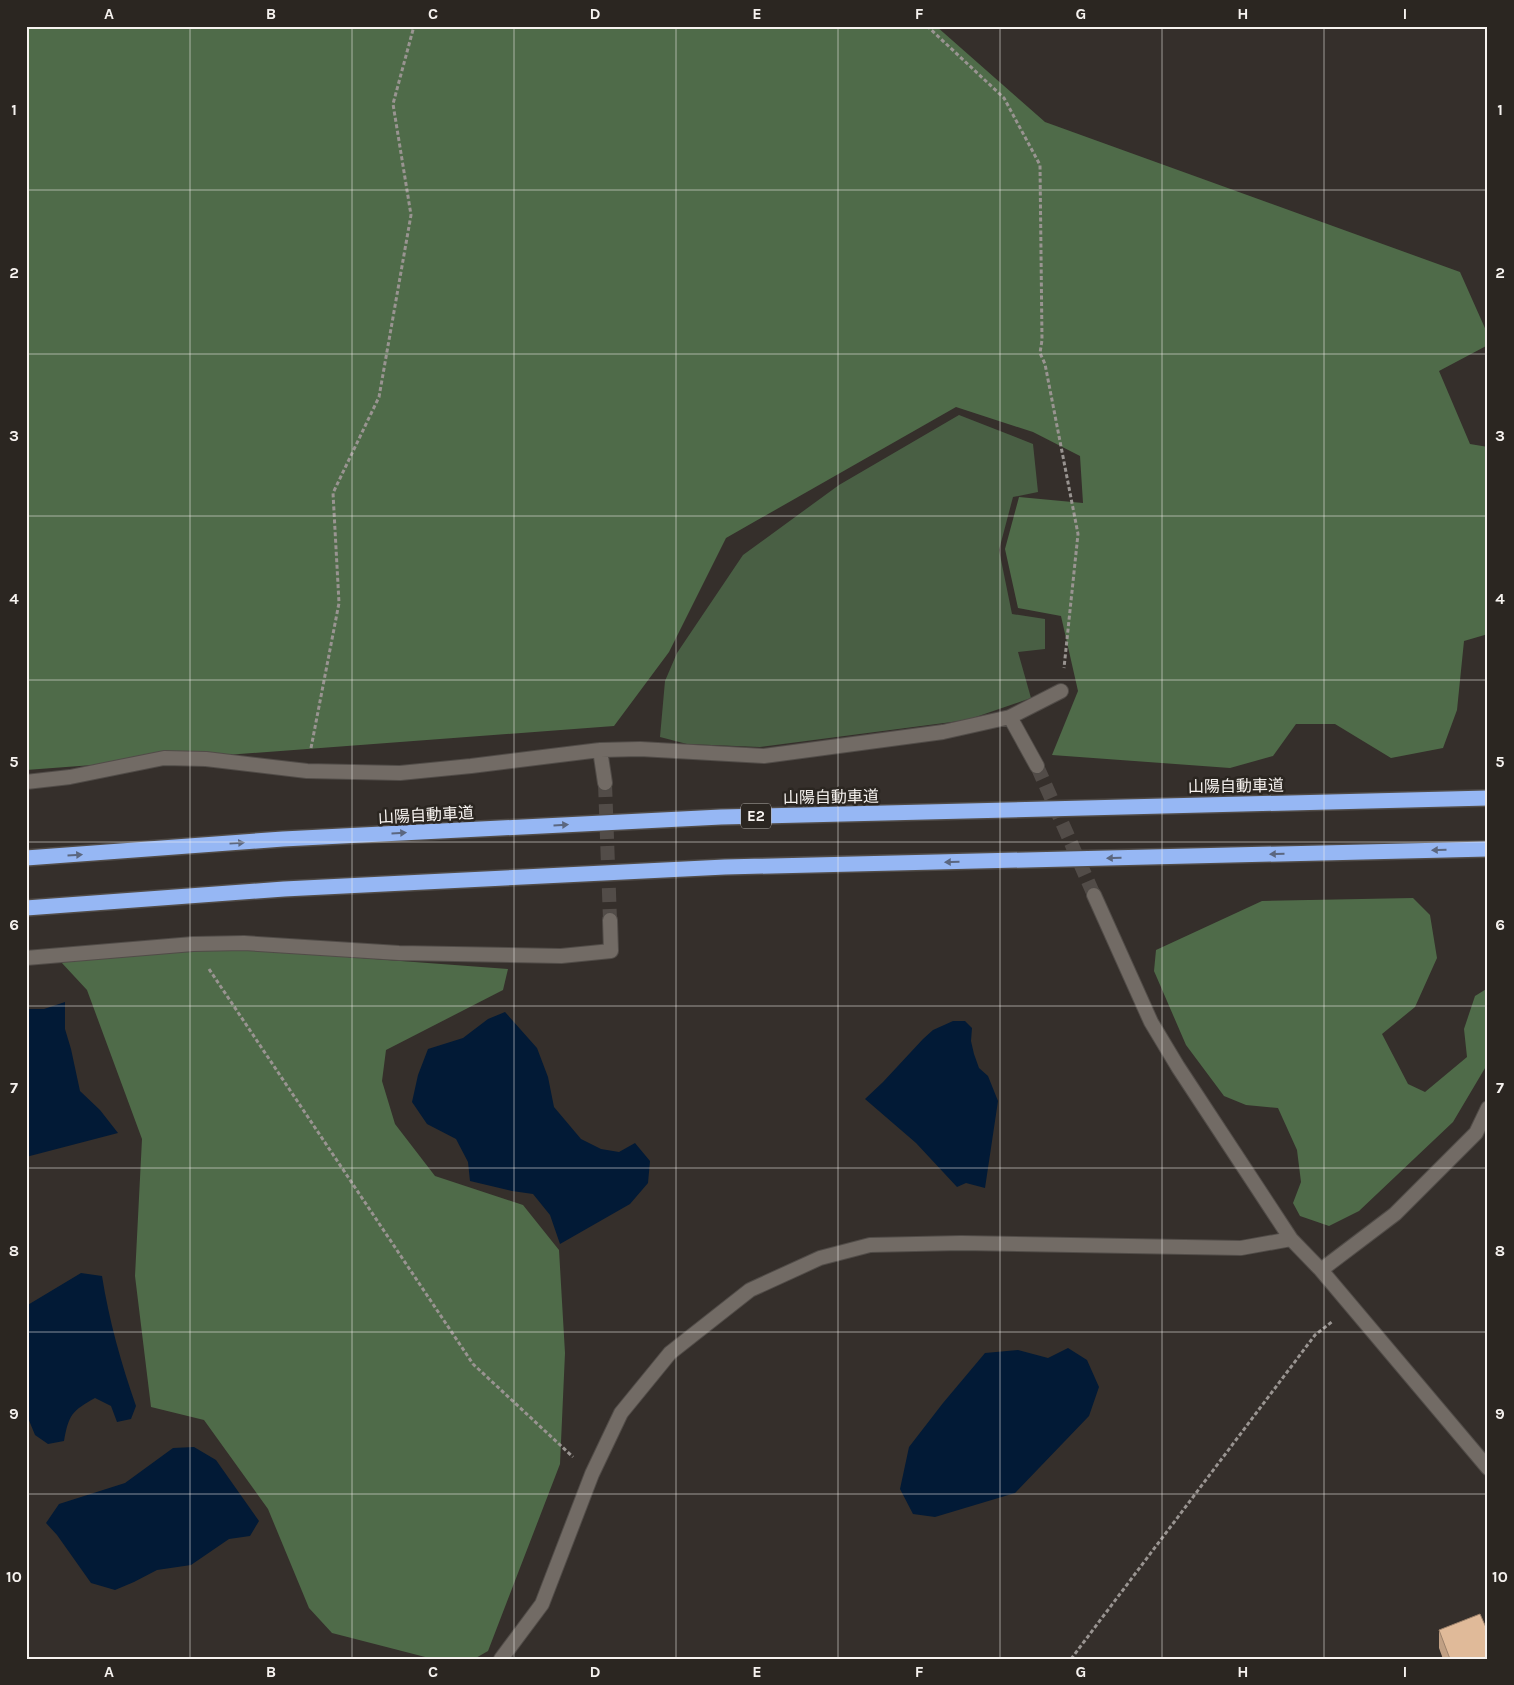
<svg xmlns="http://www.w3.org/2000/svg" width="1514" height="1685" viewBox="0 0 1514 1685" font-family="Karla,'Noto Sans JP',sans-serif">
	<rect width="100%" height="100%" fill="#352f2b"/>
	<path fill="#495f44" d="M 959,415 L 1033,444 L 1038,492 L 1013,497 L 999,550 L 1012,614 L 1045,619 L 1045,649 L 1018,652 L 1031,698 L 967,720 L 760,747 L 687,744 L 660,737 L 665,681 L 677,653 L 743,555 L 839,485 Z"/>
	<path fill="#4f6b49" d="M 26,26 L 936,26 L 1045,122 L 1460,272 L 1488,335 L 1488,345 L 1439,371 L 1470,444 L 1488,447 L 1488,634 L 1464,641 L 1457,710 L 1443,748 L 1391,758 L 1335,724 L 1296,724 L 1273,756 L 1230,768 L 1052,755 L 1078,691 L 1061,616 L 1018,608 L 1005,549 L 1019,497 L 1083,503 L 1080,456 L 1033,432 L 956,407 L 726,538 L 669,652 L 614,726 L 26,770 Z
		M 1413,898 L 1430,915 L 1437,958 L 1415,1007 L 1382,1034 L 1408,1084 L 1425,1092 L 1467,1057 L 1464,1029 L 1475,996 L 1488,988 L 1488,1063 L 1453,1122 L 1359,1211 L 1329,1226 L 1300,1216 L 1293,1203 L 1301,1182 L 1297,1150 L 1278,1108 L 1246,1105 L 1224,1096 L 1186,1045 L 1154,971 L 1156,950 L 1262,901 Z
		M 179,949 L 242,949 L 508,969 L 503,990 L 386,1050 L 382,1081 L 395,1124 L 435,1176 L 523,1205 L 559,1250 L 565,1353 L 560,1464 L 488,1651 L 474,1659 L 433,1659 L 332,1633 L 309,1608 L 268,1509 L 204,1420 L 151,1407 L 135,1276 L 142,1139 L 87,990 L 61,962 Z"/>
	<path fill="#021a36" d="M 65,1002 L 65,1029 L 71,1049 L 80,1091 L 100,1110 L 118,1133 L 26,1157 L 26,1009 L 44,1009 Z
		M 505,1012 L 537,1048 L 548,1077 L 554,1107 L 581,1139 L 601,1149 L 619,1152 L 635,1143 L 650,1161 L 648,1183 L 630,1204 L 560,1244 L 550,1215 L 533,1194 L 512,1191 L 470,1181 L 468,1162 L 456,1139 L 427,1124 L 412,1102 L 418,1075 L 428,1049 L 463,1038 L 488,1019 Z
		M 953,1021 L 965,1021 L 972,1028 L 971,1041 L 974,1054 L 979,1068 L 988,1076 L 998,1101 L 985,1188 L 966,1183 L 957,1187 L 916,1143 L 865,1099 L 883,1082 L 923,1039 L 933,1030 Z
		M 81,1273 L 102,1276 C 109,1320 121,1363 136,1406 L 131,1419 L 117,1422 L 111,1406 L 95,1398 C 72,1411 69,1414 64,1441 L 48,1444 L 35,1435 L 26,1413 L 26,1306 Z
		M 1068,1348 L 1087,1360 L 1099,1387 L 1089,1416 L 1015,1493 L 935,1517 L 913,1514 L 900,1489 L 909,1447 L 943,1403 L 985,1353 L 1018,1350 L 1048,1358 Z
		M 194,1447 L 216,1460 L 259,1521 L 250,1536 L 229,1539 L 191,1565 L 157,1570 L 134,1582 L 115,1590 L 91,1583 L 57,1535 L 46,1523 L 59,1504 L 125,1483 L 173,1448 Z"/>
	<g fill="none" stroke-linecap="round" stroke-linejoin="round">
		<path stroke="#524c48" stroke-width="14" stroke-dasharray="14 7" stroke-linecap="butt" d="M 1037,766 L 1094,895
			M 605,783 L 610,920"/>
		<defs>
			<path id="minor" d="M 1010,717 L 1037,766
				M 600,750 L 605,783
				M 26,782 L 70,777 L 164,758 L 206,759 L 307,771 L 400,773 L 471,766 L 600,750 L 640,749 L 764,756 L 943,732 L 1010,717 L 1061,691
				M 1094,895 L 1151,1022 L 1178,1067 L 1291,1239 L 1321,1270 L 1488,1468
				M 26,958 L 193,944 L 244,943 L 399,953 L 561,956 L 611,951 L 610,920
				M 1321,1270 L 1395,1214 L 1476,1133 L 1488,1108
				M 501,1659 L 542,1604 L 592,1474 L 621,1413 L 670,1353 L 750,1290 L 820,1258 L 870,1245 L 961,1243 L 1241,1248 L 1291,1239"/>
			<path id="motorway" d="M 26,858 L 283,839 L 721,817 L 1488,798
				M 26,908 L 284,889 L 725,867 L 1488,849"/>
		</defs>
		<use href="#minor" stroke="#514c48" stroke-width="16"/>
		<use href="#motorway" stroke="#514c48" stroke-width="18"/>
		<path stroke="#999491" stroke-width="3" stroke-dasharray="4 2.5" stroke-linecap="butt" d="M 927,26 L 1004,98 L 1040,165 L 1042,340 L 1040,353 L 1045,364 L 1078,534 L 1064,668
			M 311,748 L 339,603 L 333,493 L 379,397 L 411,215 L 393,104 L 414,26
			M 209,969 L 473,1364 L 573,1457
			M 1071,1659 L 1315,1335 L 1333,1321"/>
		<use href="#minor" stroke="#726b65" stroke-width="14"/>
		<use href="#motorway" stroke="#96b7f4" stroke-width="15"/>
	</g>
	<path fill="#c1a084" d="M 1439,1630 L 1488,1659 L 1443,1659 L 1439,1648 Z"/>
	<path fill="#e0ba99" stroke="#9d826b" d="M 1480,1614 L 1488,1632 L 1488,1659 L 1450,1659 L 1439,1630 Z"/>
	<defs><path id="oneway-solid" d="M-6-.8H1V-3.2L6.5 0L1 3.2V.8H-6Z" transform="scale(1.25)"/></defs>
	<g fill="#5b6780">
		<use href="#oneway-solid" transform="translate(561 825) rotate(-3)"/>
		<use href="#oneway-solid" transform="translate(399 833) rotate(-3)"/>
		<use href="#oneway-solid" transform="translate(237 843) rotate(-4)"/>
		<use href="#oneway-solid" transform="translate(1439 850) rotate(179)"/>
		<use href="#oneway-solid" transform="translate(1277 854) rotate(179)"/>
		<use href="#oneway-solid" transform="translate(75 855) rotate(-4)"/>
		<use href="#oneway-solid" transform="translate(1114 858) rotate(179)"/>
		<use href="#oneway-solid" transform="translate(952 862) rotate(179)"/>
	</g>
	<path fill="none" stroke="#f6f2ef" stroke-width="1" stroke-opacity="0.55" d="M 190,26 L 190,1659M 352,26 L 352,1659M 514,26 L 514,1659M 676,26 L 676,1659M 838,26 L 838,1659M 1000,26 L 1000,1659M 1162,26 L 1162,1659M 1324,26 L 1324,1659M 26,190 L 1488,190M 26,354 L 1488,354M 26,516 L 1488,516M 26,680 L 1488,680M 26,842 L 1488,842M 26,1006 L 1488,1006M 26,1168 L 1488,1168M 26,1332 L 1488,1332M 26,1494 L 1488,1494"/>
	<g text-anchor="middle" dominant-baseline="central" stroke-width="5" stroke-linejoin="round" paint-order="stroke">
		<rect fill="#2b2621" stroke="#b9b5b1" stroke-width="1" x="741" y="803.5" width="30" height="25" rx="4"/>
		<g font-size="15" font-weight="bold" fill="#f6f2ef">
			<text x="756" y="816">E2</text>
		</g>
		<g font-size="16" fill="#f6f2ef" stroke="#2b2621">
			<text transform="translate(1236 786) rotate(-1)">山陽自動車道</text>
			<text transform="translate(831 797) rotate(-1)">山陽自動車道</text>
			<text transform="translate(426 815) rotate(-3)">山陽自動車道</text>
		</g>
	</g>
	<rect width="1514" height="1685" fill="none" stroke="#2b2621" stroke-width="55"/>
	<rect x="28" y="28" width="1458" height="1630" fill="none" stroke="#f6f2ef" stroke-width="2"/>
	<g font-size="16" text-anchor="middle" font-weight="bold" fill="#f6f2ef">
		<text x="109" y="19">A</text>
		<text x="271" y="19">B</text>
		<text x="433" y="19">C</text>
		<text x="595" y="19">D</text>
		<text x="757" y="19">E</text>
		<text x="919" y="19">F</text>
		<text x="1081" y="19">G</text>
		<text x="1243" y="19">H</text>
		<text x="1405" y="19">I</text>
		<text x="14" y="115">1</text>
		<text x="1500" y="115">1</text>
		<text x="14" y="278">2</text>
		<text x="1500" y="278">2</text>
		<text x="14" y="441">3</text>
		<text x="1500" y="441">3</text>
		<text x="14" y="604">4</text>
		<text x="1500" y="604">4</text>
		<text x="14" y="767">5</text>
		<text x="1500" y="767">5</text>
		<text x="14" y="930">6</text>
		<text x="1500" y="930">6</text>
		<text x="14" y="1093">7</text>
		<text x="1500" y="1093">7</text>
		<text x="14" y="1256">8</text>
		<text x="1500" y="1256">8</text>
		<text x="14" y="1419">9</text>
		<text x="1500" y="1419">9</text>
		<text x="14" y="1582">10</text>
		<text x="1500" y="1582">10</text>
		<text x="109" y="1677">A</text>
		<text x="271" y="1677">B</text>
		<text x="433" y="1677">C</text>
		<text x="595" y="1677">D</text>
		<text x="757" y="1677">E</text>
		<text x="919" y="1677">F</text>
		<text x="1081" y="1677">G</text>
		<text x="1243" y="1677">H</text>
		<text x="1405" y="1677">I</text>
	</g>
</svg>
